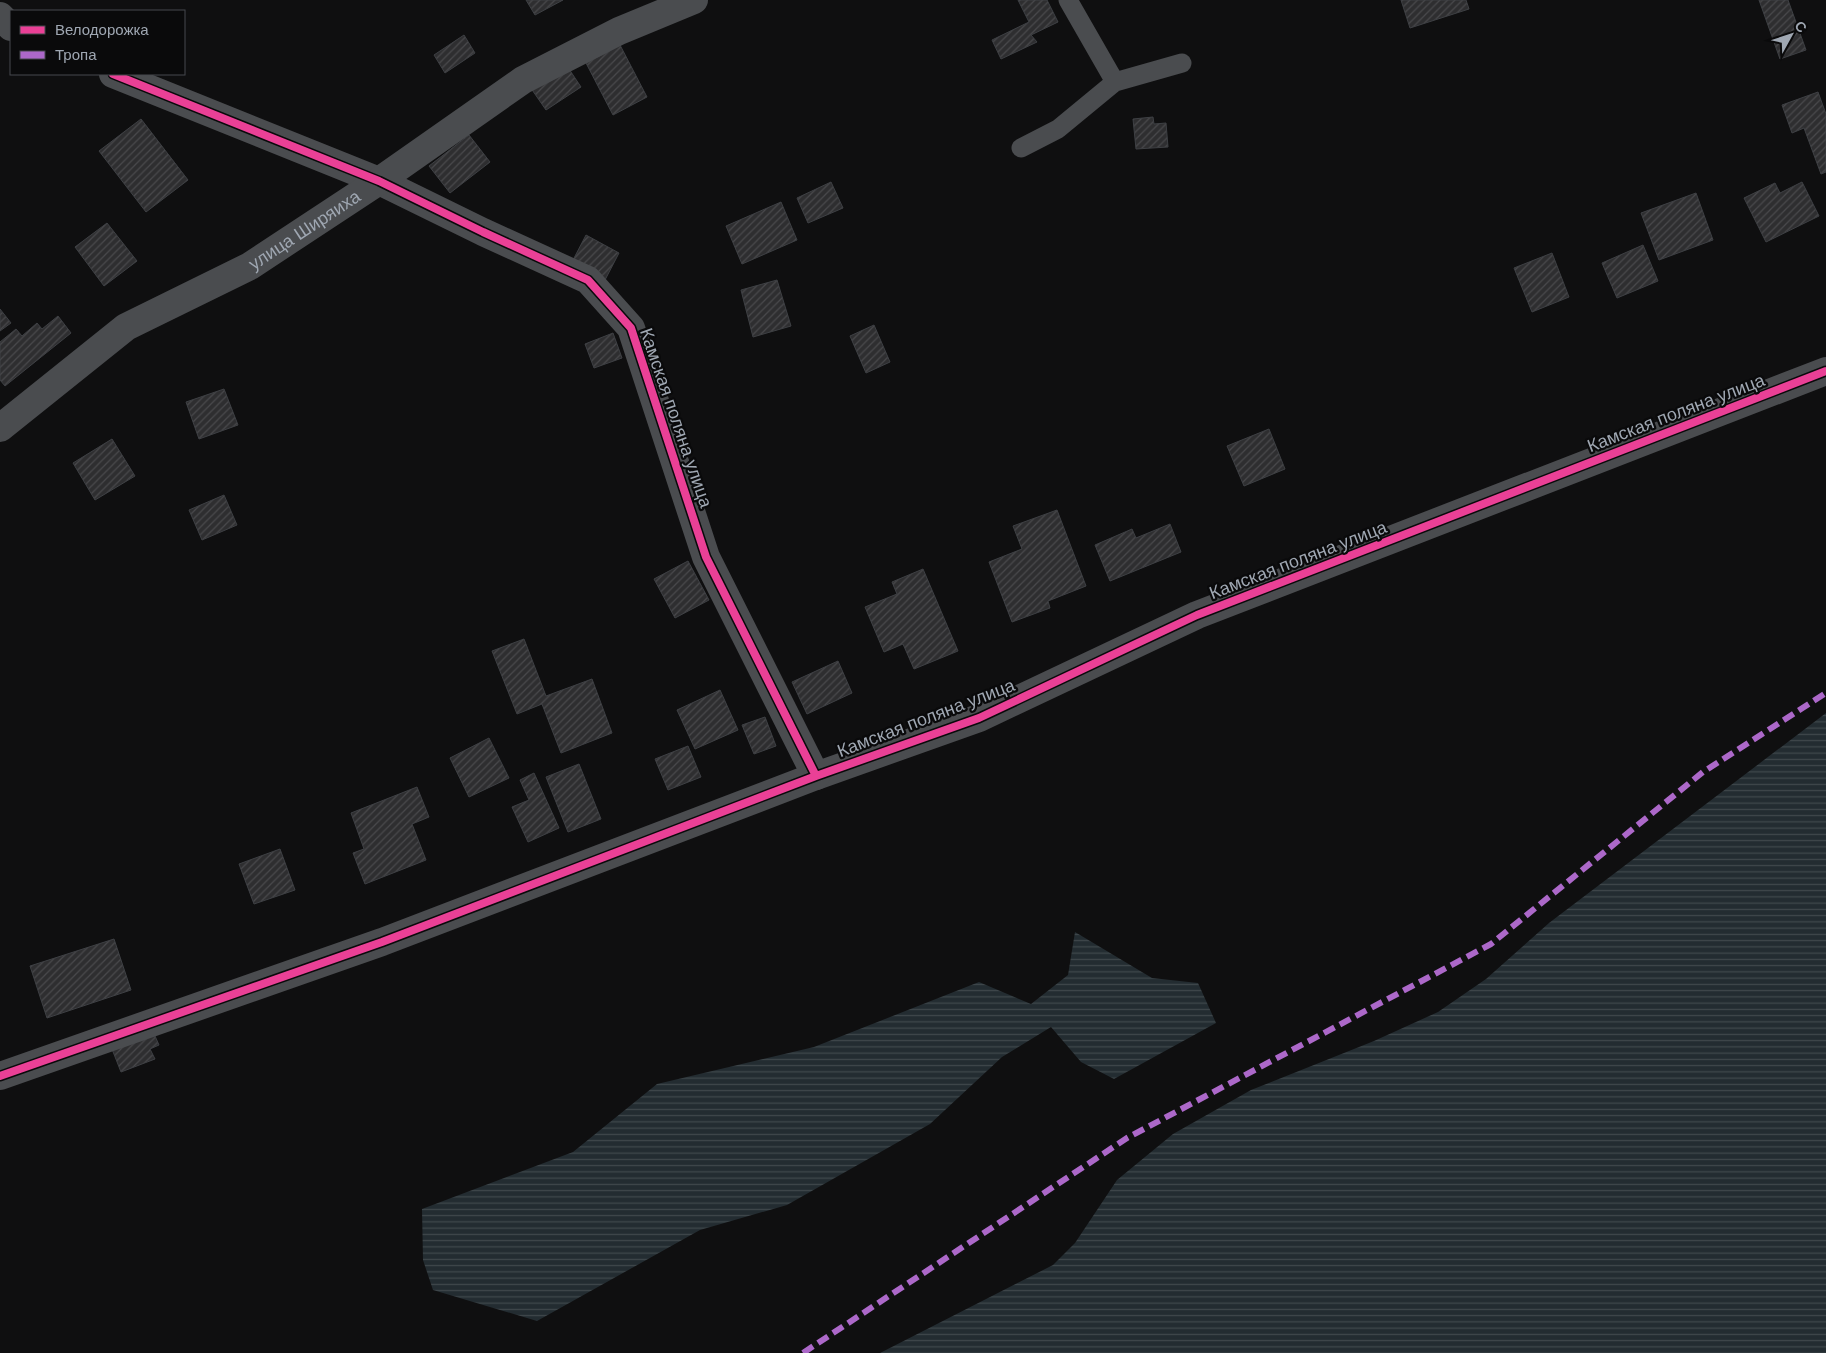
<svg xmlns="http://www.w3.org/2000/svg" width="1826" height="1353" viewBox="0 0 1826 1353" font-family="'DM Sans',sans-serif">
	<defs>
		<pattern id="water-rules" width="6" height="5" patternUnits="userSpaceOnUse" patternTransform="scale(1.25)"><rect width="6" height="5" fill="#232c31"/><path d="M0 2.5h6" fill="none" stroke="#40484c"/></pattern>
		<pattern id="building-hatch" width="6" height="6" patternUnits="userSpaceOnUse" patternTransform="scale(1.25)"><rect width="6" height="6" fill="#2e2e30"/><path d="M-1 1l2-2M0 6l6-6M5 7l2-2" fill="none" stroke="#49494c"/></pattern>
	</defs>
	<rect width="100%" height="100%" fill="#0f0f10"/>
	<path fill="url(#water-rules)" d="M 1826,713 L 1826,1353 L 880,1353 L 1053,1265 L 1075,1243 L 1117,1180 L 1173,1134 L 1251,1090 L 1374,1041 L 1438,1012 L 1486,979 L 1549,923 Z
		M 1075,932 L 1152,978 L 1198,983 L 1216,1023 L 1114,1079 L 1081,1062 L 1051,1027 L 1002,1057 L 930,1124 L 787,1205 L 700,1230 L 537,1321 L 433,1290 L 423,1260 L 422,1209 L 573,1152 L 657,1084 L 814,1047 L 979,982 L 1031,1004 L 1068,975 Z"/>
	<path fill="url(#building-hatch)" stroke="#3e4044" d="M 526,0 L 563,0 L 535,15 Z
		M 1018,0 L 1047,0 L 1058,22 L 1031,35 L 1037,42 L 1001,59 L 992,40 L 1029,22 Z
		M 1401,0 L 1466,0 L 1469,9 L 1410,28 Z
		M 1759,0 L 1788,0 L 1806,50 L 1780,59 Z
		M 464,35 L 475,53 L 445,73 L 434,55 Z
		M 620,45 L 647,97 L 613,115 L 586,63 Z
		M 563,60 L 581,87 L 546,110 L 528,84 Z
		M 1818,92 L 1826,114 L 1826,172 L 1821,174 L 1804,128 L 1792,133 L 1782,105 Z
		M 1153,117 L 1154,124 L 1166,123 L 1168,147 L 1136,149 L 1133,119 Z
		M 141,119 L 188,180 L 146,212 L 99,151 Z
		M 469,135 L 490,162 L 450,193 L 429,166 Z
		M 831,182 L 843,208 L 808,223 L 797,198 Z
		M 1802,182 L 1819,216 L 1766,242 L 1744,198 L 1775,183 L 1780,193 Z
		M 1696,193 L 1713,240 L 1659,260 L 1641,213 Z
		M 781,202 L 797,240 L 742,264 L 726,226 Z
		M 107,223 L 137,261 L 104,286 L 75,247 Z
		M 586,235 L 619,253 L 605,280 L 572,262 Z
		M 1643,245 L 1658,281 L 1617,298 L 1602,263 Z
		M 1552,253 L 1569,297 L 1532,312 L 1514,268 Z
		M 777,280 L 791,326 L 753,337 L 741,290 Z
		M 0,309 L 11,323 L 0,331 Z
		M 58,316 L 71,333 L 5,386 L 0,380 L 0,342 L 16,329 L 22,336 L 37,323 L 42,329 Z
		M 874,325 L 890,362 L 866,373 L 850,336 Z
		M 613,333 L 622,358 L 594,368 L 585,344 Z
		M 224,389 L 238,425 L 199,439 L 186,402 Z
		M 1269,429 L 1285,469 L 1244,486 L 1227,446 Z
		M 112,439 L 135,476 L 95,500 L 73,463 Z
		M 224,495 L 237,525 L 202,540 L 189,510 Z
		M 1057,510 L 1086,586 L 1048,601 L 1050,608 L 1012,622 L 989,562 L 1022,549 L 1013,526 Z
		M 1170,524 L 1181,552 L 1110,581 L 1095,545 L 1132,529 L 1136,538 Z
		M 688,561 L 709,600 L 675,618 L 654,579 Z
		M 923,569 L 958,651 L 914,669 L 903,644 L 884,652 L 865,607 L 897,594 L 892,582 Z
		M 524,639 L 546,696 L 592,679 L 612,733 L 561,753 L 542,704 L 517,714 L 492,651 Z
		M 838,661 L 852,693 L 807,714 L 792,682 Z
		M 720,690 L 738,730 L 695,749 L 677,710 Z
		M 765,717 L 776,746 L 754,754 L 742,725 Z
		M 489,738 L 509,778 L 469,797 L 450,758 Z
		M 688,746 L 701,777 L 668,790 L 655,759 Z
		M 579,764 L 601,819 L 568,832 L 546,777 Z
		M 534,773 L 559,828 L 528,842 L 512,807 L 529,800 L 520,780 Z
		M 417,787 L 429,817 L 412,824 L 426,860 L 365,884 L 353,853 L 364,849 L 351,813 Z
		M 280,849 L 295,890 L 254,904 L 239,864 Z
		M 114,939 L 131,990 L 47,1018 L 30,966 Z
		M 151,1027 L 159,1045 L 150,1049 L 155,1059 L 121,1072 L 110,1044 Z"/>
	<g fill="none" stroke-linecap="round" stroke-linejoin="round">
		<path stroke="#4a4c4f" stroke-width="19" d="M 1068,0 L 1115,82 L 1182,63
			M 1021,148 L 1058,129 L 1115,82"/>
		<g stroke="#4a4c4f" stroke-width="28">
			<path d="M 0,16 L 11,27"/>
			<path d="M 113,74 L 379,181 L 483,232 L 588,280 L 631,328 L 706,557 L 816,776 L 979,718 L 1197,615 L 1826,371"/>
			<path id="s1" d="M 0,428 L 126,327 L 250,266 L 379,181 L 523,80 L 619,31 L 694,0"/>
			<path d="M 0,1076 L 382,942 L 816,776"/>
		</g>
		<path stroke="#ac68c9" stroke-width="6" stroke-dasharray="12 6" stroke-linecap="butt" d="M 803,1353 L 1127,1138 L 1491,944 L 1703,772 L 1826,693"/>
		<defs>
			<path id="cycleway" d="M 113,74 L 379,181 L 483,232 L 588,280 L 631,328 L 706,557 L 816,776 L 979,718 L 1197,615 L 1826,371
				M 0,1076 L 382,942 L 816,776"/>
		</defs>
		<use href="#cycleway" stroke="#0a0a0b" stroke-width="11"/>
		<use href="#cycleway" stroke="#ea4096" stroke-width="8"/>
	</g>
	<g text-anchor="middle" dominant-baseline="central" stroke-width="4.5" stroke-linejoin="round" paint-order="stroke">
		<g font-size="18" fill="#9fa7b2" stroke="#0a0a0b">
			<text stroke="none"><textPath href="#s1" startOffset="365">улица Ширяиха</textPath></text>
			<text transform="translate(1676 413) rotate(-21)">Камская поляна улица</text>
			<text transform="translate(676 418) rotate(71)">Камская поляна улица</text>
			<text transform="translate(1298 560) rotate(-21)">Камская поляна улица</text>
			<text transform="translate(926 718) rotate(-21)">Камская поляна улица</text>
		</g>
	</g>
	<rect x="10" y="10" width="175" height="65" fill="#0a0a0b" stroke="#46494e"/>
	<rect x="20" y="26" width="25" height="8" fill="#ea4096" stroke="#46494e"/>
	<text x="55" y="35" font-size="15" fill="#9fa7b2">Велодорожка</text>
	<rect x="20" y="51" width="25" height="8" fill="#ac68c9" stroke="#46494e"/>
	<text x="55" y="60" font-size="15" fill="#9fa7b2">Тропа</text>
	<g transform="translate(1791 35) rotate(50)" stroke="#0a0a0b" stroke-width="4" paint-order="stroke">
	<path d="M0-4L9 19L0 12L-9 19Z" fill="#9fa7b2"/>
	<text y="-8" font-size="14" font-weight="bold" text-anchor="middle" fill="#9fa7b2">С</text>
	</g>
</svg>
